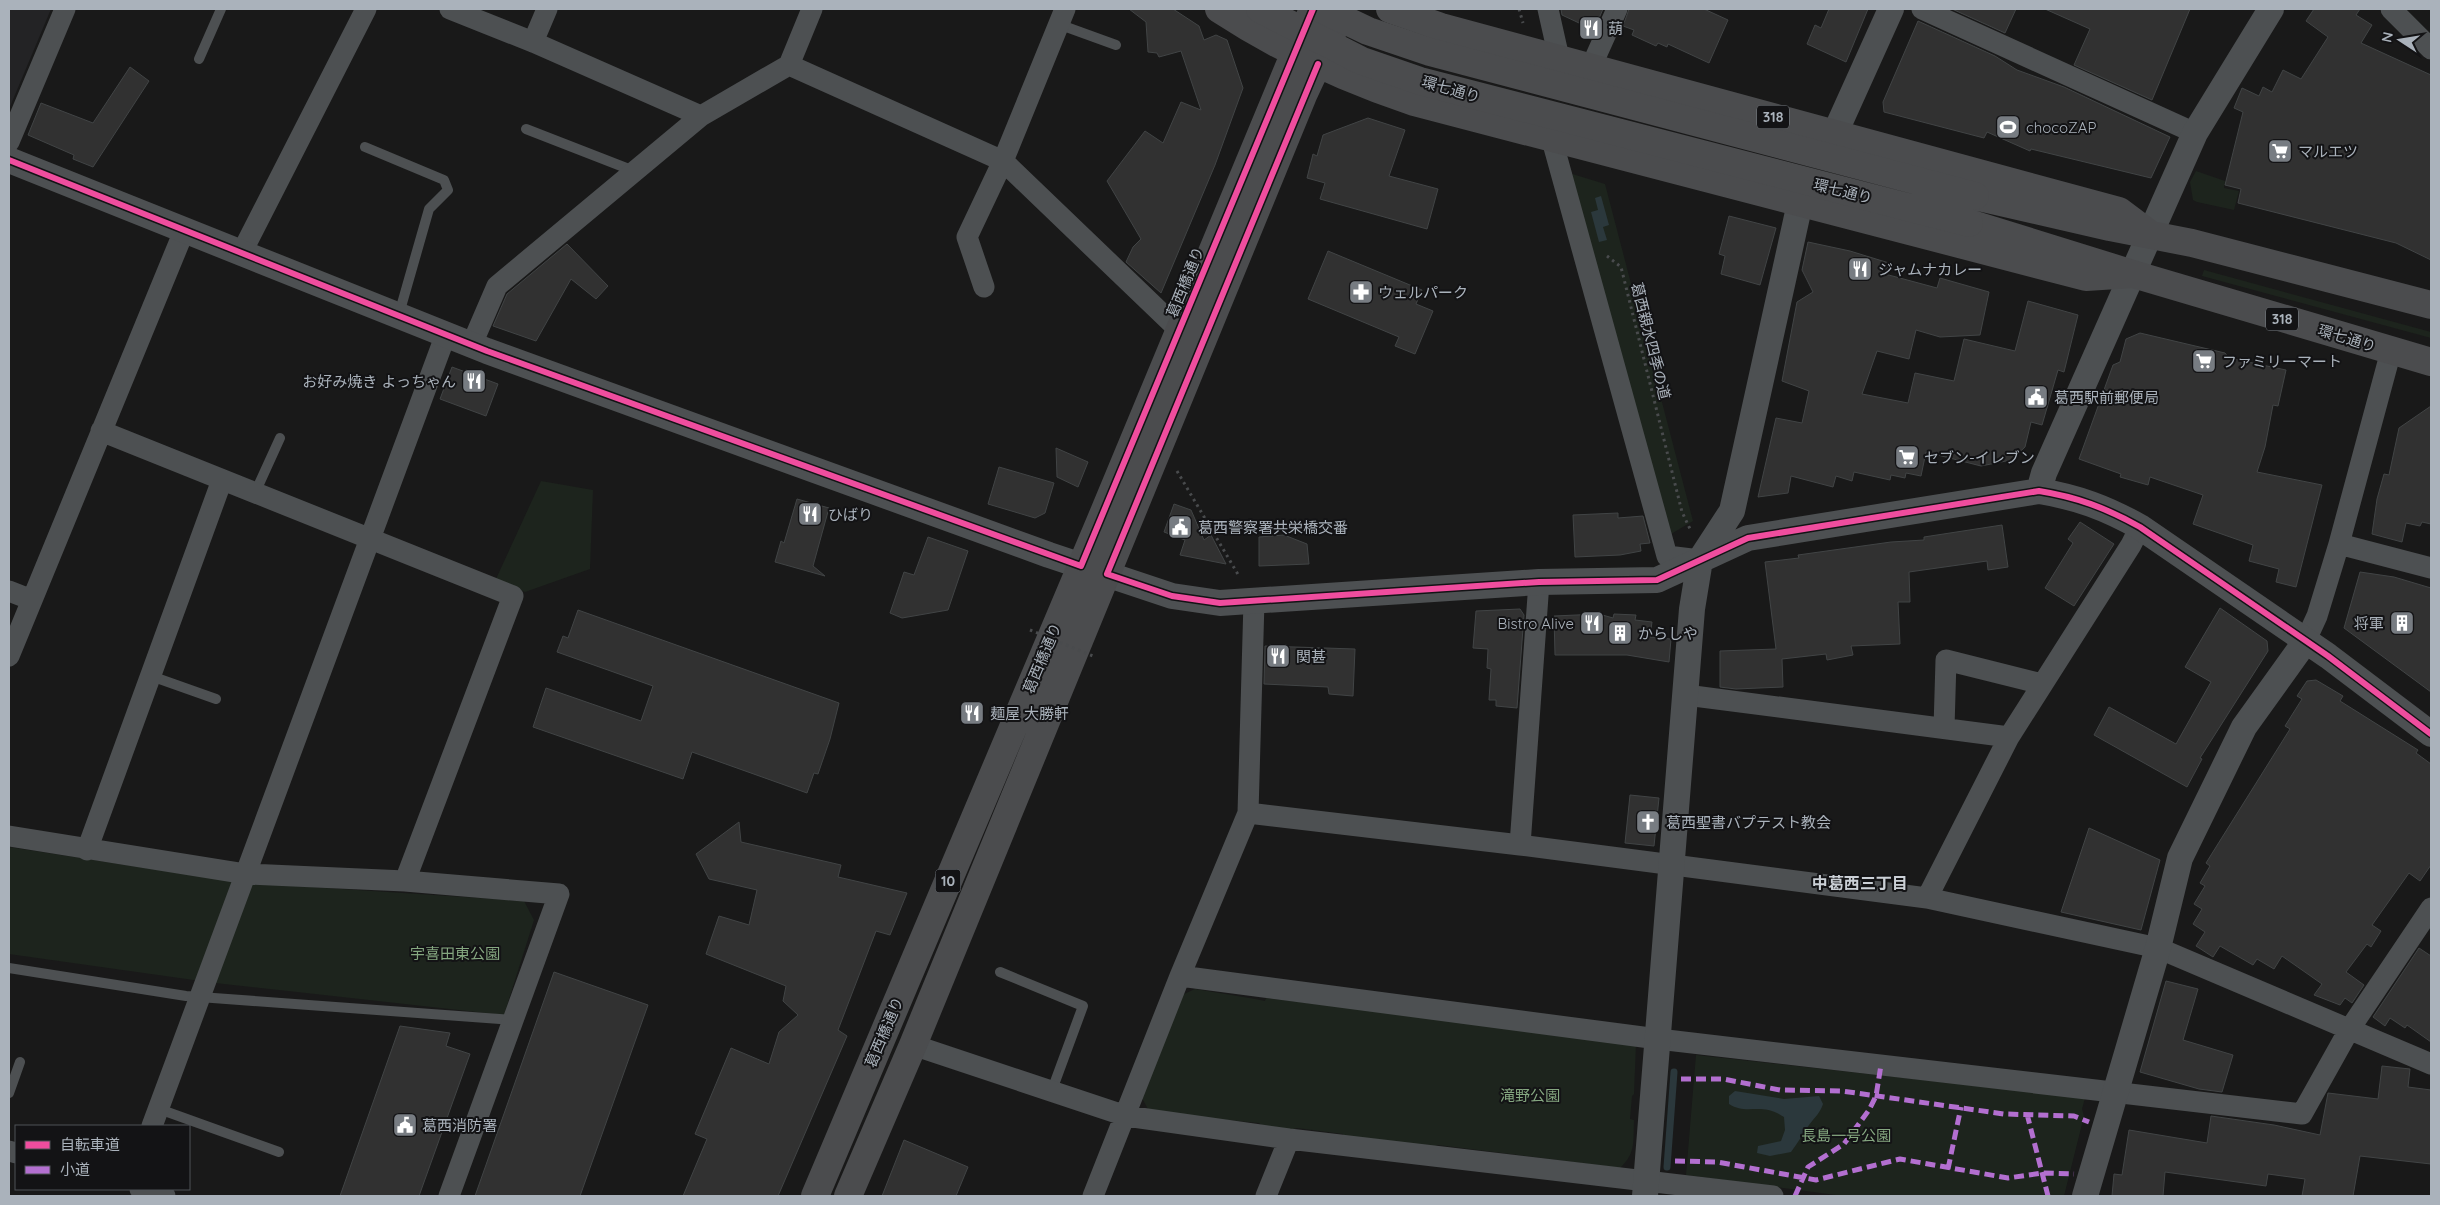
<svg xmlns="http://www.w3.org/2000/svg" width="2440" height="1205" viewBox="0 0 2440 1205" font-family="Quicksand,'Noto Sans JP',sans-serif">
	<rect width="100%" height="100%" fill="#191919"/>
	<path fill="#232325" d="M 9,9 L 51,9 L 9,109 Z"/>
	<path fill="#1d241d" d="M 2196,171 L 2225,181 L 2224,188 L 2239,191 L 2234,210 L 2197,202 L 2193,200 L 2190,182 Z
		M 1566,172 L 1605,184 L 1693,521 L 1666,537 Z
		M 2204,270 L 2431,332 L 2431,338 L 2202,276 Z
		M 541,481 L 593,490 L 590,569 L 525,592 L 496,579 Z
		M 9,847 L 237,882 L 524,901 L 534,920 L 504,1015 L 215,983 L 9,954 Z
		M 1195,989 L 1255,999 L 1265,1001 L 1266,998 L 1636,1043 L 1634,1094 L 1632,1096 L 1630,1119 L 1634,1120 C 1633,1142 1636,1153 1620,1168 L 1438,1145 L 1430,1148 L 1344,1140 L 1343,1134 L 1297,1128 L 1272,1135 L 1259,1123 L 1150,1113 L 1142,1098 L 1182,995 Z
		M 1696,1055 L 2085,1098 L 2082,1109 L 2084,1116 L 2064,1196 L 1843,1196 L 1686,1175 Z"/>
	<path fill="#2b383c" d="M 1601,196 L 1609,225 L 1603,227 L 1607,240 L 1599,242 L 1591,212 L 1598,210 L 1595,198 Z
		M 1735,1091 L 1784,1099 L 1819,1096 L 1823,1104 C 1820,1113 1815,1117 1809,1125 C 1803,1133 1798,1143 1791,1152 L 1770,1156 L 1757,1153 L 1758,1146 L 1781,1141 L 1785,1130 L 1784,1117 C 1761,1101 1748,1116 1729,1104 L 1729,1096 Z"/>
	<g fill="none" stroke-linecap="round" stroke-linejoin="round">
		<path stroke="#2b383c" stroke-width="7" d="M 1667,1167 L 1674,1072"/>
	</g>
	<path fill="#313131" stroke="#414445" d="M 1129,9 L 1173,9 L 1199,26 L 1204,40 L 1216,35 L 1227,40 L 1243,88 L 1215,165 L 1161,293 L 1126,262 L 1133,247 L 1141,239 L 1107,181 L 1145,131 L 1163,143 L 1181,102 L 1201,110 L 1181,51 L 1159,57 L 1157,53 L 1148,52 L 1146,22 Z
		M 1561,9 L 1603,9 L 1594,30 L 1562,15 Z
		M 1629,9 L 1704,9 L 1728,20 L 1709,63 L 1668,44 L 1667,47 L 1658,43 L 1656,46 L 1632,35 L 1634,30 L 1623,26 Z
		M 1829,9 L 1868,9 L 1846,62 L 1807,44 L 1815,25 L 1821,28 Z
		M 1952,9 L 2016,9 L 2005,33 Z
		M 2045,9 L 2190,9 L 2152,100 L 2074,65 L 2090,29 Z
		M 2314,9 L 2360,9 L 2356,15 L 2372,25 L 2361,43 L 2431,75 L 2431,260 L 2396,243 L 2238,203 L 2241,189 L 2225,185 L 2243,112 L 2234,108 L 2242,88 L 2259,96 L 2263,87 L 2272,92 L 2283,70 L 2301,79 L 2328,37 L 2306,21 Z
		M 1918,21 L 1995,56 L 2017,70 L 2064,87 L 2170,137 L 2151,178 L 2031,149 L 2030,151 L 1987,132 L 1984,138 L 1884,112 L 1883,102 Z
		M 130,67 L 149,81 L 93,167 L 73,159 L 74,155 L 28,135 L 41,103 L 93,123 Z
		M 1368,118 L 1405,130 L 1389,176 L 1438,189 L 1427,229 L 1320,199 L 1325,183 L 1307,178 L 1313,154 L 1317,156 L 1323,135 Z
		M 1729,216 L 1776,228 L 1760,285 L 1721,274 L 1725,256 L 1719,254 Z
		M 1808,242 L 1850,251 L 1889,263 L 1885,274 L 1937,288 L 1940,278 L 1989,292 L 1980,335 L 1940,337 L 1916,330 L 1909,359 L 1877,351 L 1862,394 L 1908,403 L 1915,373 L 1954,381 L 1964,339 L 2015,351 L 2028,301 L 2078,315 L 2064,372 L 2058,370 L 2042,425 L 2031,422 L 2025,447 L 2011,460 L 1981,466 L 1926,452 L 1921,476 L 1906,473 L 1905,478 L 1891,475 L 1890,480 L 1854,472 L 1852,481 L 1836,476 L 1833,487 L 1791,476 L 1788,493 L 1758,497 L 1776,418 L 1802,423 L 1809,391 L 1782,381 L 1797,302 L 1813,292 L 1802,270 Z
		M 567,244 L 608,286 L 596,299 L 571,279 L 536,341 L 493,326 L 507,294 Z
		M 1328,251 L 1422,290 L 1416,304 L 1433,311 L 1415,354 L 1395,346 L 1399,337 L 1308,299 Z
		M 2140,333 L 2225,353 L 2229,358 L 2286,370 L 2278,406 L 2273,405 L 2265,447 L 2257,472 L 2322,485 L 2296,587 L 2276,582 L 2279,569 L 2249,561 L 2253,545 L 2193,524 L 2203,495 L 2150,477 L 2148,485 L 2120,477 L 2121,474 L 2079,459 L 2113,365 L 2120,362 L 2126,339 Z
		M 452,367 L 498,384 L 486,416 L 440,399 Z
		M 2431,406 L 2431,524 L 2422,522 L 2420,526 L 2406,523 L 2402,542 L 2372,534 L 2377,499 L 2384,474 L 2389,475 L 2399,428 Z
		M 1056,448 L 1088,462 L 1078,487 L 1057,477 Z
		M 999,467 L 1054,483 L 1045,513 L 1035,518 L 988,504 Z
		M 797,499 L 829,508 L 813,566 L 825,576 L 775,562 L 781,541 L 784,543 Z
		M 1174,504 L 1191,510 L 1204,540 L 1211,535 L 1226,564 L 1180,555 L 1185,540 L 1164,532 Z
		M 1618,513 L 1618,518 L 1643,516 L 1650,543 L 1640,544 L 1641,551 L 1620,555 L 1575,557 L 1573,515 Z
		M 2080,522 L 2114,544 L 2074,606 L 2045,588 L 2073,543 L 2068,539 Z
		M 2002,525 L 2008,567 L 1988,570 L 1987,561 L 1909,572 L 1910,602 L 1898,602 L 1900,644 L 1851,646 L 1853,655 L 1827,660 L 1826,654 L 1782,659 L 1783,687 L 1736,689 L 1720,687 L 1720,651 L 1776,649 L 1765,562 L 1799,558 L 1798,555 L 1891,542 L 1924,540 L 1924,537 Z
		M 1284,535 L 1307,544 L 1309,564 L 1259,566 L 1259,537 Z
		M 928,537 L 968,551 L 948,610 L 902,618 L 890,613 L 904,572 L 914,575 Z
		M 2360,572 L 2394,577 L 2431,588 L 2431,692 L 2344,628 Z
		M 2220,608 L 2267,641 L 2268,651 L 2200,758 L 2202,759 L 2187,787 L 2094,735 L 2109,707 L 2176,744 L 2211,682 L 2185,667 Z
		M 1520,609 L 1524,615 L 1517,708 L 1496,706 L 1496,700 L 1489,700 L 1491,669 L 1487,668 L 1488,649 L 1473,648 L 1476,611 Z
		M 578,610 L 839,703 L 830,739 L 818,774 L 814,773 L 807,793 L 692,752 L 683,779 L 533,727 L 546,688 L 641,721 L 653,686 L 557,652 L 563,636 L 568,638 Z
		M 1599,614 L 1613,618 L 1614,614 L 1636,615 L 1635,620 L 1652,622 L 1650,637 L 1671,639 L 1669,662 L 1627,655 L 1555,655 L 1554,616 Z
		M 1265,646 L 1355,649 L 1353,696 L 1329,694 L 1328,687 L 1264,684 Z
		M 2316,680 L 2343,696 L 2340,701 L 2418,750 L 2416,753 L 2431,764 L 2431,865 L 2420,881 L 2409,873 L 2372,925 L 2381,931 L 2371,947 L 2367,944 L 2346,972 L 2364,985 L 2352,1003 L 2345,998 L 2340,1005 L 2314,995 L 2322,984 L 2282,956 L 2274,969 L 2257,959 L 2253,965 L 2220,946 L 2213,957 L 2196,946 L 2205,932 L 2193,924 L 2202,909 L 2194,904 L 2205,886 L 2200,883 L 2210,866 L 2206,863 L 2290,729 L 2285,726 L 2302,699 L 2297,696 L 2307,681 Z
		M 1630,795 L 1659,798 L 1654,846 L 1625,843 Z
		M 739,822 L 741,842 L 841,865 L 838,877 L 907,893 L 890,935 L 876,931 L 838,1030 L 847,1036 L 778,1196 L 683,1196 L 707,1139 L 695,1134 L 731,1048 L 769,1064 L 779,1032 L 798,1015 L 783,1001 L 786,986 L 706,954 L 719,916 L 749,925 L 757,890 L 709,879 L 696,854 Z
		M 2089,828 L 2160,860 L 2141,930 L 2061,912 Z
		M 2419,948 L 2431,956 L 2431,1042 L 2407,1025 L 2405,1028 L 2390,1018 L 2385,1026 L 2373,1017 Z
		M 554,972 L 648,1005 L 580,1196 L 475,1196 Z
		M 2166,981 L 2198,989 L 2183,1040 L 2233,1055 L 2222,1092 L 2199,1089 L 2140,1072 Z
		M 400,1026 L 450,1033 L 446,1046 L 470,1054 L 419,1196 L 340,1196 Z
		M 2382,1066 L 2410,1069 L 2408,1087 L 2431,1090 L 2431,1164 L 2360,1156 L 2353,1196 L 2302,1196 L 2305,1179 L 2268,1174 L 2266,1186 L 2165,1172 L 2163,1196 L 2112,1196 L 2114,1174 L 2122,1175 L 2129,1130 L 2207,1143 L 2211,1116 L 2274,1125 L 2320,1135 L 2328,1093 L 2378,1099 Z
		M 904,1140 L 968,1167 L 956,1196 L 882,1196 Z"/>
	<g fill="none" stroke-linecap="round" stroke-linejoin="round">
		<path stroke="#494b4d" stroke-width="3" stroke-dasharray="2.5 4" stroke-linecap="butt" d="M 1519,9 L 1523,23
			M 1607,256 L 1621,267 L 1682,512 L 1690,529
			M 1177,471 L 1239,576"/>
		<path stroke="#4d5052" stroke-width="10" d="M 1058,24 L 1116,45
			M 199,59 L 221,9
			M 526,129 L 634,171
			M 365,147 L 444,180 L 448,190 L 429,209 L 399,314
			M 255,493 L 280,438
			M 151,676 L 216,699
			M 9,968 L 186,996 L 513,1020
			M 1000,972 L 1083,1006 L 1052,1090
			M 9,1093 L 20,1062
			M 159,1109 L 279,1152"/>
		<path stroke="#4d5052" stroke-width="21" d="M 450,9 L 533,42 L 701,116
			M 1548,9 L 1559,58
			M 1922,9 L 2195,133
			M 2391,9 L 2431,49
			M 533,42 L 547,9
			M 789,65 L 1003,161 L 1179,330
			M 1591,67 L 1617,9
			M 1552,140 L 1667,556 L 1700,560
			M 9,142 L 65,9
			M 241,254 L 366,9
			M 984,287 L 967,237 L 1003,161 L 1065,9
			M 472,344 L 497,286 L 701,116 L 789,65 L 812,9
			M 101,431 L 513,596 L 405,881
			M 2339,544 L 2431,568
			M 9,591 L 32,600
			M 2305,642 L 2317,616 L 2339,544 L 2391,351
			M 9,656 L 184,231
			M 1686,695 L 2009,737
			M 1944,728 L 1946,660 L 2042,684
			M 1248,813 L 1520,845 L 1927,898 L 2158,948 L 2431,1064
			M 9,836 L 246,874 L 405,881 L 559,894 L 449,1196
			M 1520,845 L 1539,582
			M 87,850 L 222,480
			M 1927,898 L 2009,737 L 2131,545 L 2140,527
			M 1180,976 L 1658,1039 L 2302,1114 L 2349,1030 L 2431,908
			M 913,1045 L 1126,1116 L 1289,1139 L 1773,1196
			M 152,1126 L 446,334
			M 9,1151 L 16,1153
			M 140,1189 L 165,1196
			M 1093,1196 L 1180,976 L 1248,813 L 1254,601
			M 1266,1196 L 1289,1139"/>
		<path stroke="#4d5052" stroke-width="26" d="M 1835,133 L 1891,9
			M 9,160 L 487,351 L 1049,555 L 1172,596 L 1220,603 L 1539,582 L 1657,580 L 1748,538 L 2039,491 C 2077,497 2106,508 2140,527 L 2328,656 L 2431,734
			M 2039,491 L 2044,473 L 2195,133 L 2271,9
			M 1645,1196 L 1692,609 L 1700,560 L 1732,511 L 1800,203
			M 2085,1196 L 2158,948 L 2180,858 L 2244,727 L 2305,642"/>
		<path stroke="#4b4c4e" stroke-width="28" d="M 1219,9 C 1280,49 1345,79 1414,102 L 2086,277 L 2133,274
			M 1390,9 L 1441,27 L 2119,211 L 2151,235
			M 1975,196 L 2110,227 L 2192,243 L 2431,305
			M 1969,223 L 2133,274 L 2431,362
			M 815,1196 L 1100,522 L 1313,9
			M 848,1196 L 913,1045 L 1304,93 L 1337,22"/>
		<path stroke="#494b4d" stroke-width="3" stroke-dasharray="2.5 4" stroke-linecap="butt" d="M 1030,630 L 1093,656"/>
		<path stroke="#4b4c4e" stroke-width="28" d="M 1260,9 L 1362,61 L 1420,81 L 1969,223
			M 1322,9 L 1368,31 L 1430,52 L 1975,196"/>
		<path stroke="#b36fd0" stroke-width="5" stroke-dasharray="10 5" stroke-linecap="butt" d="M 1681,1079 L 1723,1079 L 1780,1090 L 1842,1091 L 2004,1114 L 2074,1116 L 2089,1122
			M 2027,1114 L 2048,1196
			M 1675,1161 L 1717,1162 L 1816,1180 L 1900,1159 L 2008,1178 L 2042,1173 L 2074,1174
			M 1948,1169 L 1961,1107
			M 1795,1196 L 1808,1167 L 1844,1144 L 1869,1110 L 1876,1096 L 1881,1065"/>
		<defs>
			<path id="cycleway" d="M 1318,64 L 1107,574 L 1172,596 L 1220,603 L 1539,582 L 1657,580 L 1748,538 L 2039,491 C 2077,497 2106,508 2140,527 L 2328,656 L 2431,734
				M 9,160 L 487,351 L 1081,566 L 1313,9"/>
		</defs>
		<use href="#cycleway" stroke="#131315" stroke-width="9"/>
		<use href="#cycleway" stroke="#ef4d9e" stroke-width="6"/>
	</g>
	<defs>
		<symbol id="restaurant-square" viewBox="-11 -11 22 22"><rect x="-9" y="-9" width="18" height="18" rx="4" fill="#777c82" stroke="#131315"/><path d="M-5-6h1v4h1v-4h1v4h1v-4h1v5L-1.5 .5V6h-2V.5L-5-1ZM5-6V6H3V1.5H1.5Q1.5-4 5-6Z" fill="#fff"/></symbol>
		<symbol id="stadium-square" viewBox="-11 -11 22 22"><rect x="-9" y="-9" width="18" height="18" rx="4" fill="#777c82" stroke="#131315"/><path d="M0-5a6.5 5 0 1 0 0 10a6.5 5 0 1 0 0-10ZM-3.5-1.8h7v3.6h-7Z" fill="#fff"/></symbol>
		<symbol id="supermarket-square" viewBox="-11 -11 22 22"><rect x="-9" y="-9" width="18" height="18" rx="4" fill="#777c82" stroke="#131315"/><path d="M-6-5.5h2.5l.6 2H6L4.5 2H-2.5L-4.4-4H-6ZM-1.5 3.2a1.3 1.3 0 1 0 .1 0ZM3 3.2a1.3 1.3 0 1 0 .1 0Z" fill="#fff"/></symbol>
		<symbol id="pharmacy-square" viewBox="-11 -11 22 22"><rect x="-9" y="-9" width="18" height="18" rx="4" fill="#777c82" stroke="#131315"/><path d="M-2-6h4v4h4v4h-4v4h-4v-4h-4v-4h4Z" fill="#fff"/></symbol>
		<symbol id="civic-square" viewBox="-11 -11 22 22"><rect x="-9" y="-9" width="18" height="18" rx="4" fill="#777c82" stroke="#131315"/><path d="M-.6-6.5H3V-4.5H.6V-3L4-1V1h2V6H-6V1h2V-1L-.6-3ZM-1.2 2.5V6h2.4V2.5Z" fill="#fff"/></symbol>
		<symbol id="building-square" viewBox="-11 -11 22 22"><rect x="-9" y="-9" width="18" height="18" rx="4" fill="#777c82" stroke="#131315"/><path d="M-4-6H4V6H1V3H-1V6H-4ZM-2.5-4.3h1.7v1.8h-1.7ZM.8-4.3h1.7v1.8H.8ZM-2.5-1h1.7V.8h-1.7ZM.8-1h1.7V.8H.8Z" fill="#fff"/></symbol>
		<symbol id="church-square" viewBox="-11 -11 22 22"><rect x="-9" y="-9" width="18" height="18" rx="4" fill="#777c82" stroke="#131315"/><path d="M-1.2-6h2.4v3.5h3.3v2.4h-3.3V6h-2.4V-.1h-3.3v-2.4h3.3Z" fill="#fff"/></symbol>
	</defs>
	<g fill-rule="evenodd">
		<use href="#restaurant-square" x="1577" y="14" width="28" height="28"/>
		<use href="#stadium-square" x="1994" y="113" width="28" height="28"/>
		<use href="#supermarket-square" x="2266" y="137" width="28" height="28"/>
		<use href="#restaurant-square" x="1846" y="255" width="28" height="28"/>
		<use href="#pharmacy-square" x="1347" y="278" width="28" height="28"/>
		<use href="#supermarket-square" x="2190" y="347" width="28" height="28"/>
		<use href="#restaurant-square" x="460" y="367" width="28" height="28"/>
		<use href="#civic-square" x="2022" y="383" width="28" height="28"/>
		<use href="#supermarket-square" x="1893" y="443" width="28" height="28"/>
		<use href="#restaurant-square" x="796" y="500" width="28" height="28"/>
		<use href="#civic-square" x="1166" y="513" width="28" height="28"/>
		<use href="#restaurant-square" x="1578" y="609" width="28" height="28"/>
		<use href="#building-square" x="2388" y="609" width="28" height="28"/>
		<use href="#building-square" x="1606" y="619" width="28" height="28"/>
		<use href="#restaurant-square" x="1264" y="642" width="28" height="28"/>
		<use href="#restaurant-square" x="958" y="699" width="28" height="28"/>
		<use href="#church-square" x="1634" y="808" width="28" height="28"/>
		<use href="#civic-square" x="391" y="1111" width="28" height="28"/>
	</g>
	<g text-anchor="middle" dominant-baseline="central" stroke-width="4" stroke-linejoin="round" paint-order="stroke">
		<g fill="#131315" stroke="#7d8289" stroke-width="1">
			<rect x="1757" y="105.5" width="32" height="23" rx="4"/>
			<rect x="2266" y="307.5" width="32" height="23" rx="4"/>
			<rect x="935.5" y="869.5" width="25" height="23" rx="4"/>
		</g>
		<g font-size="14" font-weight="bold" fill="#aab2bb">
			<text x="1773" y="117">318</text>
			<text x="2282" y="319">318</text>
			<text x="948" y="881">10</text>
		</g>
		<g font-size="15" fill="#aab2bb" stroke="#131315" text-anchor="start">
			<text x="1608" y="28">葫</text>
			<text x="2026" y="127">chocoZAP</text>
			<text x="2298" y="151">マルエツ</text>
			<text x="1878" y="269">ジャムナカレー</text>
			<text x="1378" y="292">ウェルパーク</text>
			<text x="2222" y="361">ファミリーマート</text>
			<text x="456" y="381" text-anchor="end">お好み焼き よっちゃん</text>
			<text x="2054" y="397">葛西駅前郵便局</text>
			<text x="1924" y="457">セブン-イレブン</text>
			<text x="828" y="514">ひばり</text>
			<text x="1198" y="527">葛西警察署共栄橋交番</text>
			<text x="1574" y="623" text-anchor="end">Bistro Alive</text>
			<text x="2384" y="623" text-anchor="end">将軍</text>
			<text x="1638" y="633">からしや</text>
			<text x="1296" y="656">関甚</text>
			<text x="990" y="713">麺屋 大勝軒</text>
			<text x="1666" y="822">葛西聖書バプテスト教会</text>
			<text x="422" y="1125">葛西消防署</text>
		</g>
		<g font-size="15" fill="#aab2bb" stroke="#131315">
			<text transform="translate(1451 89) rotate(16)">環七通り</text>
			<text transform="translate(1843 191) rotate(14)">環七通り</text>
			<text transform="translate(1185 282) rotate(-68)">葛西橋通り</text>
			<text transform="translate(2347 338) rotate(17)">環七通り</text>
			<text transform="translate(1651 341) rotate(76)">葛西親水四季の道</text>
			<text transform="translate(1042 658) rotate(-67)">葛西橋通り</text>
			<text transform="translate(884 1032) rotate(-67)">葛西橋通り</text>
		</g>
		<g font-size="15" fill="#85a780" stroke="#131315">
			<text x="455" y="953">宇喜田東公園</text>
			<text x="1530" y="1095">滝野公園</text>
			<text x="1846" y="1135">長島一号公園</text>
		</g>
		<g font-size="16" font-weight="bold" fill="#cbd0d6" stroke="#131315">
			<text x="1860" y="883">中葛西三丁目</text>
		</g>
	</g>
	<rect width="2440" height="1205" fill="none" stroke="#aab2bb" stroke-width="20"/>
	<rect x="15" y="1125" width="175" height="65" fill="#131315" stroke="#4f5357"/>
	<rect x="25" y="1141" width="25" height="8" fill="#ef4d9e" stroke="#4f5357"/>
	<text x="60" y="1150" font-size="15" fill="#aab2bb">自転車道</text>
	<rect x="25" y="1166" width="25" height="8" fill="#b36fd0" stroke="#4f5357"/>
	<text x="60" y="1175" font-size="15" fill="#aab2bb">小道</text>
	<g transform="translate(2400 40) rotate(282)" stroke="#131315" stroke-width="4" paint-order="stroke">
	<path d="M0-4L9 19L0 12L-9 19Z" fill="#aab2bb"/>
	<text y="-8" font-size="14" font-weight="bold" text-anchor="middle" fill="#aab2bb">N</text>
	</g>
</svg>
